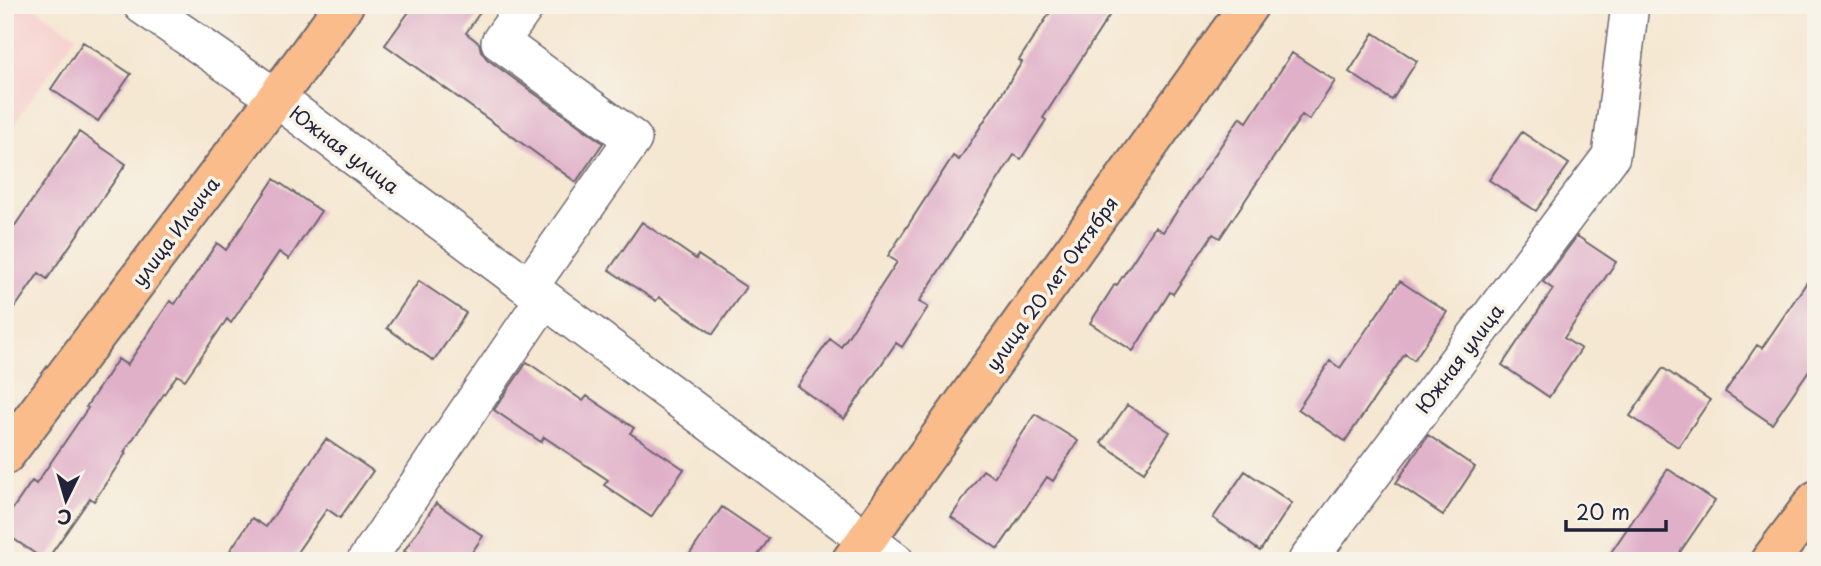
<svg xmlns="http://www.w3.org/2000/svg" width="1821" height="566" viewBox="0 0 1821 566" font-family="'Playpen Sans',sans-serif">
	<rect width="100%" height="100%" fill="#f7f3e8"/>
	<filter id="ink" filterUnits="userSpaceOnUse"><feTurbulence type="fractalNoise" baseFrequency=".0143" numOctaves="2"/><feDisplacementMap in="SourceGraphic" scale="14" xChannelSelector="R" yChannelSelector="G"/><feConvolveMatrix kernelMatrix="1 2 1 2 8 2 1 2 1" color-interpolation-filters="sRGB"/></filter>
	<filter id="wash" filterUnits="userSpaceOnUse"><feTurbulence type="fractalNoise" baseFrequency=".00686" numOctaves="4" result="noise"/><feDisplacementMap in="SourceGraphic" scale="28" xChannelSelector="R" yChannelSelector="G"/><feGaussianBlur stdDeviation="1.57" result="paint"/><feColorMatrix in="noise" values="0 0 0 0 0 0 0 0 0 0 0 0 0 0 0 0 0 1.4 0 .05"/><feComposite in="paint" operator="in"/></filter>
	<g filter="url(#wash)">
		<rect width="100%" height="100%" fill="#f5e7d1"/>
		<path fill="#f7d0ce" d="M 5,5 L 32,5 L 76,36 L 5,136 Z"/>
		<g id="blocks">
			<path fill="#e0b0c9" d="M 414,5 L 485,5 L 466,33 L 479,43 L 481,51 L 487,59 L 603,143 L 576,182 L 385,45 Z
				M 1055,5 L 1116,5 L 1043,118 L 1046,120 L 1021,159 L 1014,155 L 919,302 L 928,307 L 902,347 L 896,343 L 844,419 L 797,386 L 830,339 L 841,347 L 897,262 L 888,256 L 953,156 L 959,160 L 1022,62 L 1019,60 Z
				M 1374,33 L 1417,61 L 1392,100 L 1349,72 Z
				M 83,42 L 131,74 L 98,121 L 51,89 Z
				M 1292,53 L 1335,81 L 1309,120 L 1302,115 L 1220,238 L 1213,234 L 1173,294 L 1170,292 L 1133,351 L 1090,323 L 1115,284 L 1117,285 L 1155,227 L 1163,232 L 1240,117 L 1247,122 Z
				M 79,132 L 126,164 L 47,279 L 39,273 L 5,322 L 5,240 Z
				M 1522,132 L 1569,164 L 1536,211 L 1489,180 Z
				M 274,179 L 321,211 L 289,259 L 279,252 L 231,323 L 227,319 L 185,380 L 177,375 L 124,452 L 126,453 L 94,501 L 90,498 L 46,561 L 5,533 L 5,520 L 32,481 L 36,484 L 88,408 L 86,407 L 118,359 L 127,365 L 170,301 L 175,304 L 217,243 L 226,250 Z
				M 642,222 L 696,259 L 698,255 L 746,287 L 713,334 L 659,297 L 656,301 L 609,270 Z
				M 1577,236 L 1616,262 L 1564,338 L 1581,349 L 1549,397 L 1502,365 L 1553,289 L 1543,282 Z
				M 1816,269 L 1816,360 L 1772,424 L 1725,392 L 1757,345 L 1762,348 Z
				M 419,281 L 466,313 L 434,361 L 387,328 Z
				M 1400,281 L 1447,312 L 1414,360 L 1405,354 L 1345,441 L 1298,409 L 1330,361 L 1340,368 Z
				M 527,362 L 583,401 L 587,396 L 634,428 L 630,433 L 684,469 L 651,517 L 604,485 L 608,480 L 544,437 L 541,442 L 494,410 Z
				M 1663,368 L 1710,400 L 1678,447 L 1630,416 Z
				M 1127,405 L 1170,432 L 1144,472 L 1101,443 Z
				M 1035,414 L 1078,441 L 1053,481 L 1047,477 L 998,549 L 951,517 L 983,470 L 994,477 Z
				M 1428,435 L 1475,467 L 1443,515 L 1396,483 Z
				M 326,439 L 373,471 L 340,518 L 327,509 L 291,561 L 223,561 L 252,518 L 266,527 Z
				M 1668,469 L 1715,501 L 1674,561 L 1605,561 Z
				M 1245,471 L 1292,503 L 1260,551 L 1213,518 Z
				M 436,503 L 483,536 L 466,561 L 418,561 L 404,551 Z
				M 722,507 L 769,539 L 754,561 L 685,561 Z"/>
		</g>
	</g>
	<g filter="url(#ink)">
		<use href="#blocks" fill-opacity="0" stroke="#6c6770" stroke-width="2"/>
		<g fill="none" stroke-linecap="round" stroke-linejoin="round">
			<defs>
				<path id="minor" d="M 142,5 L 276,98 L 895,561
					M 526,5 L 500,42 L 633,139 L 529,287
					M 366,561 L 544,299
					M 1307,561 L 1611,156 L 1630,5"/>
				<path id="major" d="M 5,455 L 276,98 L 344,5
					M 851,561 L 1249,5
					M 1770,561 L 1816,500"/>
			</defs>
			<use href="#minor" stroke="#6c6770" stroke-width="40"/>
			<use href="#major" stroke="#6c6770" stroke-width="42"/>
			<use href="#minor" stroke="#fff" stroke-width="37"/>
			<use href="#major" stroke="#f9bc8a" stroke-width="38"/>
		</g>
	</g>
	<g text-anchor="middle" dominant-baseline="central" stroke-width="7" stroke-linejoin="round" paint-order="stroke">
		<g font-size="19" fill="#22223b" stroke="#f7f3e8">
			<text transform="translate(345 149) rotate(37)">Южная улица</text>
			<text transform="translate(175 231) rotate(-53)">улица Ильича</text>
			<text transform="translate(1051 283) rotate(-54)">улица 20 лет Октября</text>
			<text transform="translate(1459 358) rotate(-53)">Южная улица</text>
		</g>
	</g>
	<rect width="1821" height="566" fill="none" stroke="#f7f3e8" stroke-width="28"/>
	<g transform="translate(66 500) rotate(185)" stroke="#f7f3e8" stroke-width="5" paint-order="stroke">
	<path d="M0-5L12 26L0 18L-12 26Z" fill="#22223b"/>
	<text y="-10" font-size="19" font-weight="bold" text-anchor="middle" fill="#22223b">С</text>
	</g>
	<path d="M1566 520v10h100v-10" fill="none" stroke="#22223b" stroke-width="3.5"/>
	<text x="1576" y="520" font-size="21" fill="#22223b" stroke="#f7f3e8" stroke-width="5" paint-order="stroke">20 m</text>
</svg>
